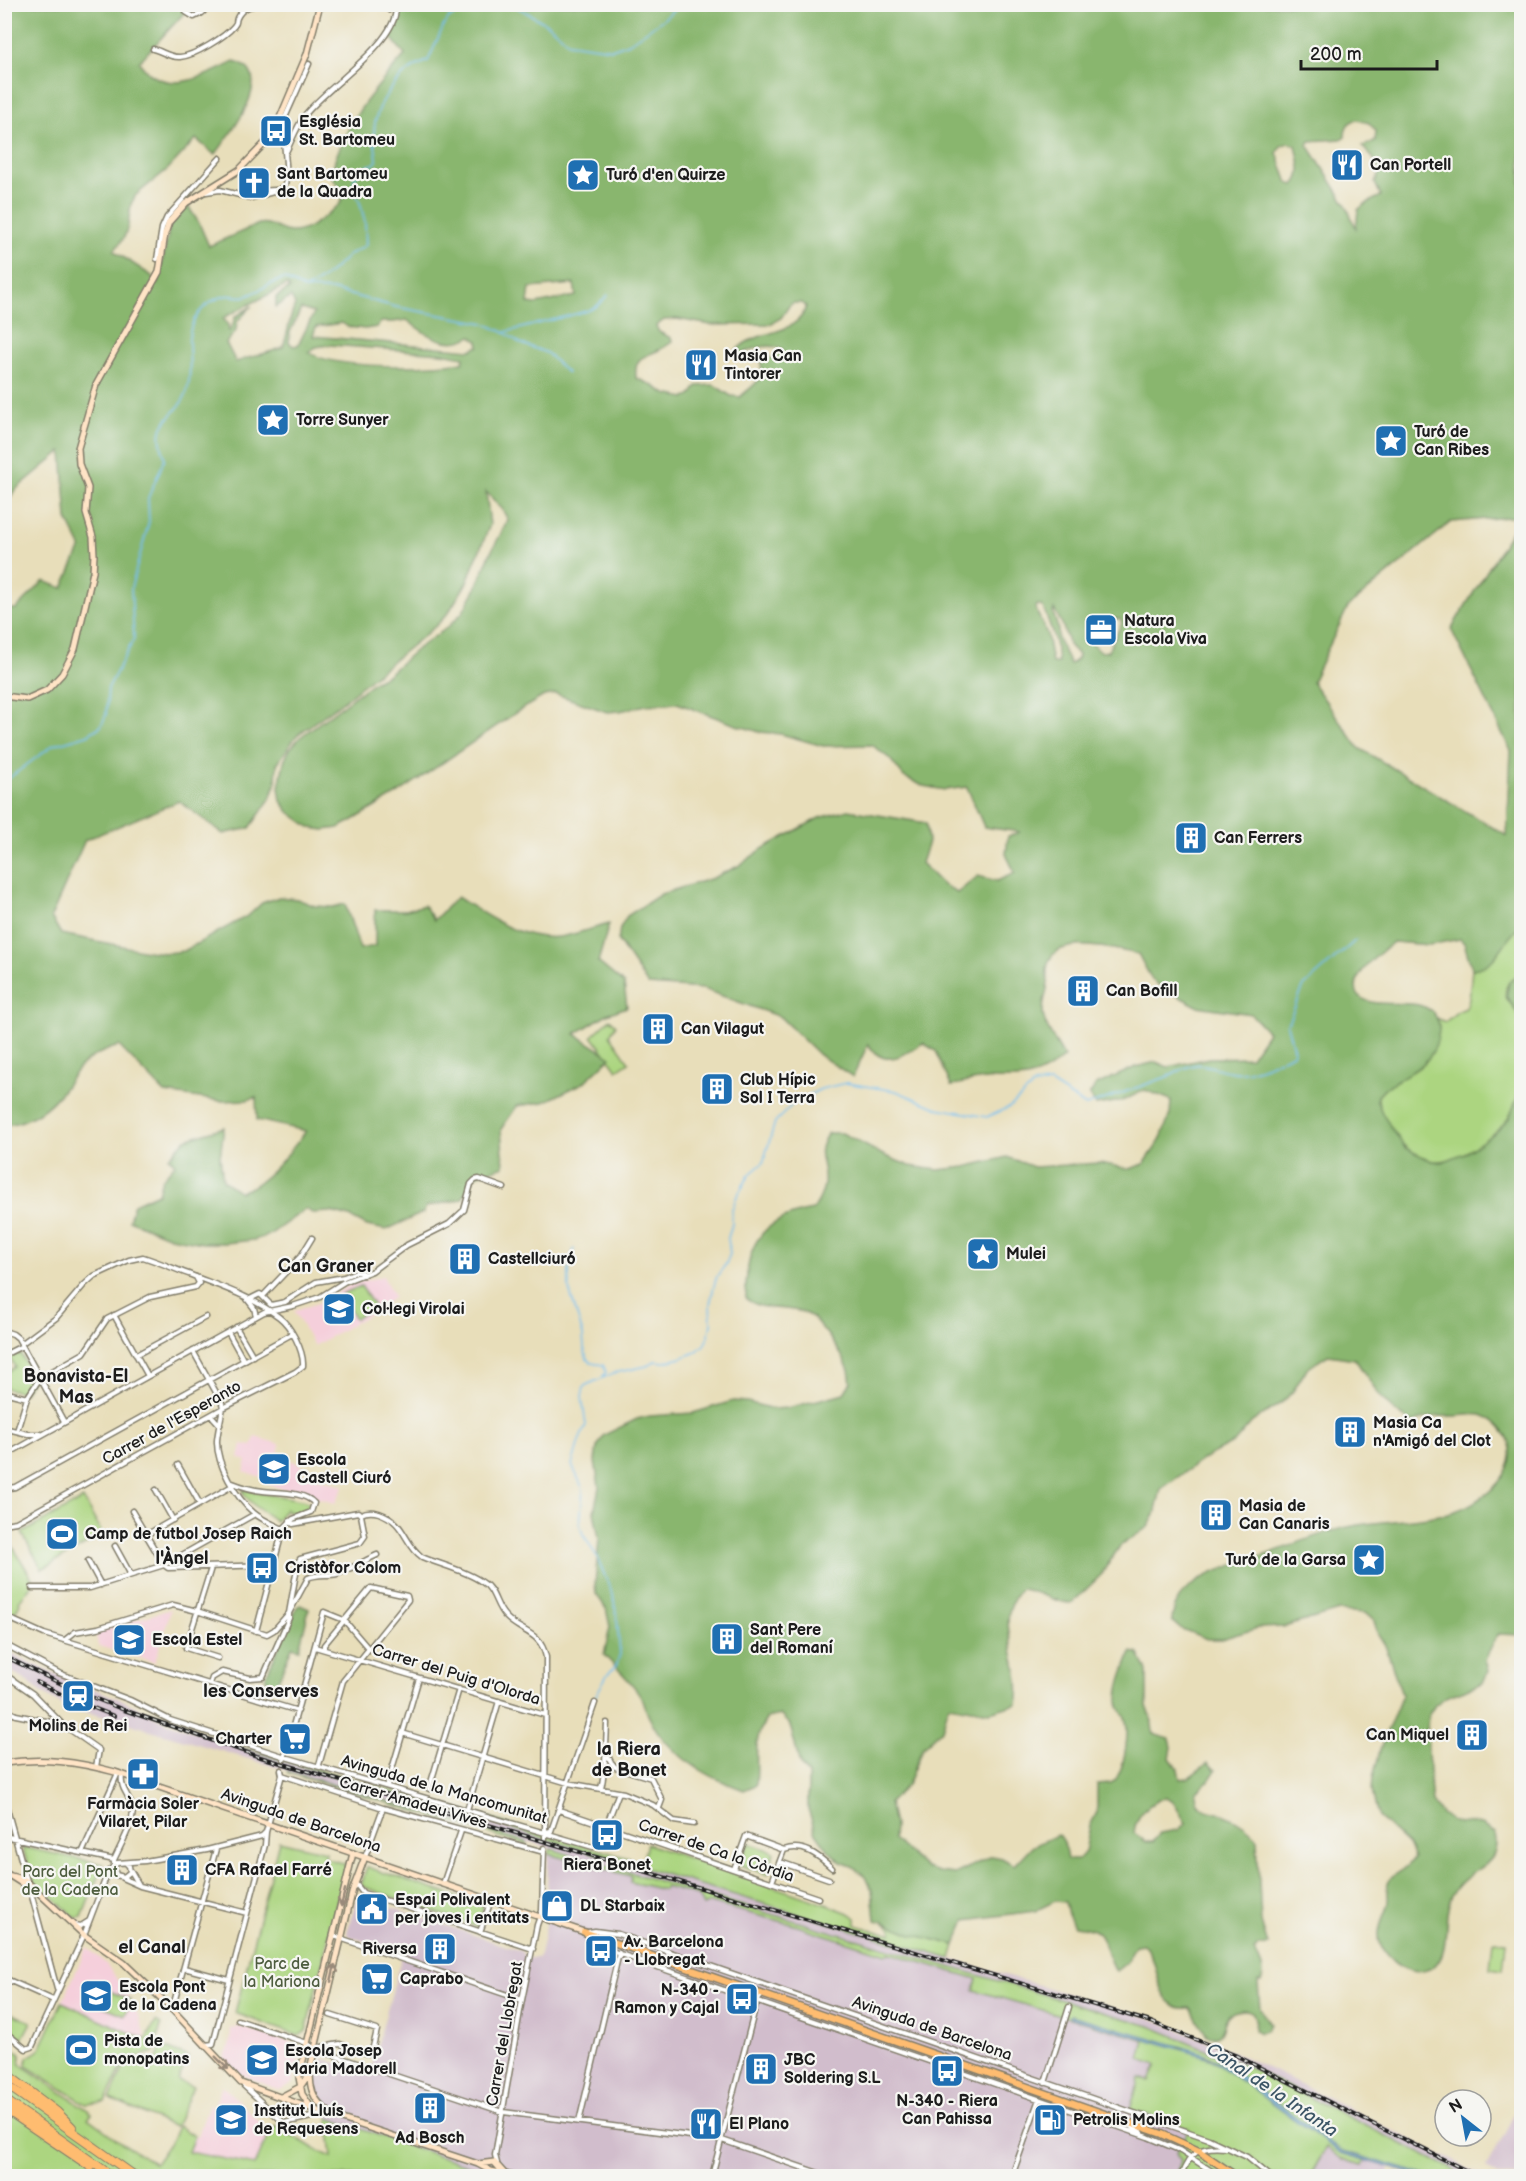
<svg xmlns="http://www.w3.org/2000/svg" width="1526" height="2181" viewBox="0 0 1526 2181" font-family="'Balsamiq Sans',sans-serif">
	<rect width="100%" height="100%" fill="#f6f6f2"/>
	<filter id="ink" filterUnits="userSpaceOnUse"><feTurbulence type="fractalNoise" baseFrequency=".0167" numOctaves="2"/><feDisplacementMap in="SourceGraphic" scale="12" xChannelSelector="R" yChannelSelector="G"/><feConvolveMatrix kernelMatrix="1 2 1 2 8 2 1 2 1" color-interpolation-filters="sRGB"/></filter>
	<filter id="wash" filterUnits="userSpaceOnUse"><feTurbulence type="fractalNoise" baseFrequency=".008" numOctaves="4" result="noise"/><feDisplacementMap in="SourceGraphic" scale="24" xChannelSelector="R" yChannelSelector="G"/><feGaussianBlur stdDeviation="1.35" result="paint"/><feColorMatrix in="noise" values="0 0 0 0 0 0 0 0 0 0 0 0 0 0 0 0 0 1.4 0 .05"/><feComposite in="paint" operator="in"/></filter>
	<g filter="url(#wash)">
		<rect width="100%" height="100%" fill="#e8deba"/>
		<path fill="#f5cfdb" d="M 383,1276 L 394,1297 L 382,1307 L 314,1346 L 294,1311 L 318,1303 L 352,1284 Z
			M 255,1437 L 280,1444 L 278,1455 L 302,1465 L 301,1473 L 344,1486 L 335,1503 L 269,1485 L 270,1479 L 244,1472 L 247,1461 L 239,1458 L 242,1444 L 252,1446 Z
			M 171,1609 L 155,1662 L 98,1646 L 96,1632 Z
			M 87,1947 L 106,1964 L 126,1992 L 140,2019 L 146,2040 L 62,2002 Z
			M 237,2026 L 290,2042 L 297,2047 L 300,2056 L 292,2084 L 280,2090 L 239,2074 L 223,2058 L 230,2043 L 231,2028 L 236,2029 Z
			M 222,2085 L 270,2132 L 255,2165 L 187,2152 L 194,2136 L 197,2137 L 209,2105 L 214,2107 Z"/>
		<path fill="#d1bdcc" d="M 4,1651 L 73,1681 L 123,1700 L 166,1722 L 279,1760 L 1153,2019 L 1252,2060 L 1484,2176 L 1466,2176 L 1249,2067 L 1150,2026 L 110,1718 L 67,1708 L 48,1697 L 18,1675 L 5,1669 Z
			M 548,1854 L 631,1876 L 630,1882 L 664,1890 L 665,1887 L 699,1896 L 710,1903 L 788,1923 L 885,1954 L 890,1953 L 977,1979 L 974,1989 L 1145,2041 L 1157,2065 L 1150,2081 L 1140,2079 L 1190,2129 L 1177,2151 L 1181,2161 L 1175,2176 L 499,2176 L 328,2118 L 327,2106 L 318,2097 L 314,2089 L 313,2075 L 316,2065 L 324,2059 L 370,2073 L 402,1955 L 349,1936 L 347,1932 L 357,1899 L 362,1897 L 521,1951 L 525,1958 L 537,1958 L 540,1955 L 546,1926 Z
			M 1521,2086 L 1521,2176 L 1497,2176 L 1486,2168 L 1519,2105 Z
			M 1325,2147 L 1343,2160 L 1363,2165 L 1365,2160 L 1390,2168 L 1387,2176 L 1310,2176 Z"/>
		<path fill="#acd580" stroke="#64784e" stroke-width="1.5" d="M 1521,926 L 1521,971 C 1514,977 1503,984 1506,996 C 1508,1005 1519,1009 1521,1018 C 1524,1027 1523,1077 1521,1087 C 1520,1097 1513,1112 1507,1121 C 1500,1130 1492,1134 1483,1141 C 1447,1169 1417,1170 1391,1129 C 1385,1119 1377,1108 1378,1096 C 1397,1072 1426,1077 1436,1041 C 1438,1032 1440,1027 1437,1018 L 1445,1022 L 1457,1012 L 1466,1008 L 1469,999 L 1472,969 C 1497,967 1503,938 1521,926 Z
			M 610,1019 L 616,1025 L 610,1035 L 629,1062 L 617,1070 L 592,1036 Z
			M 361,1286 L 374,1306 L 355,1319 L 342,1294 Z
			M 20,1353 L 34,1377 L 24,1393 L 5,1388 L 5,1373 L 15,1367 L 10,1358 Z
			M 243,1489 C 265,1496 287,1495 308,1502 L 310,1505 L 305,1511 L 293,1514 L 285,1509 L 276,1521 L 256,1507 L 243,1494 Z
			M 83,1499 L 103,1535 L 42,1569 L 22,1533 Z
			M 6,1535 L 34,1582 L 19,1601 L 20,1603 L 13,1617 L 5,1613 Z
			M 238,1746 L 642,1862 L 647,1844 L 828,1905 L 851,1914 L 856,1918 L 856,1925 L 879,1932 L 892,1933 L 892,1929 L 884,1922 L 912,1934 L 955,1945 L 951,1959 L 279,1760 Z
			M 287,1771 L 527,1842 L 527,1845 L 288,1773 Z
			M 279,1841 L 326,1852 L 325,1858 L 346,1864 L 306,2031 L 299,2036 L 235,2013 Z
			M 748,1843 L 774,1852 L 768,1875 L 740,1865 Z
			M 22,1847 L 103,1864 L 82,1917 L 76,1918 L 33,1880 Z
			M 551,1849 L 1150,2026 L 1249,2067 L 1466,2176 L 1427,2176 L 1342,2151 L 1210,2056 L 1071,2015 L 1208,2057 L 1341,2153 L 1365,2160 L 1363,2165 L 1343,2160 L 1326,2147 L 1310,2176 L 1175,2176 L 1181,2161 L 1177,2152 L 1189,2129 L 1130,2109 L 1140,2078 L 1150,2081 L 1157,2065 L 1140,2059 L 1145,2040 L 974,1990 L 977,1979 L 890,1953 L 886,1954 L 788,1923 L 710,1903 L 703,1906 L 698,1896 L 666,1887 L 664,1890 L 630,1882 L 631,1876 L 548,1854 Z
			M 367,1867 L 484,1906 L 477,1927 L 361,1886 Z
			M 1493,1941 L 1506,1942 L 1503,1970 L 1490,1968 Z
			M 104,1989 L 131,2000 L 125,2015 L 98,2004 Z
			M 62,2002 L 146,2040 L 156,2022 L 161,2025 L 154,2052 L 130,2059 L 126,2058 L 105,2102 L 86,2104 L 26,2066 L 28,2058 L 40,2049 Z
			M 4,2010 L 31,2022 L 22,2039 L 5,2024 Z
			M 162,2046 L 188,2057 L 178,2081 L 193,2087 L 175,2127 L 110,2099 L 127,2060 L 140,2065 L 144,2058 L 155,2063 Z
			M 4,2047 L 20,2053 L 20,2064 L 92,2113 L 88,2118 L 119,2141 L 155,2164 L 173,2138 L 178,2126 L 194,2136 L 188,2152 L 255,2165 L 270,2132 L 276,2125 L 316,2150 L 332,2157 L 328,2118 L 499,2176 L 5,2176 Z"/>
		<path fill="#89b66e" stroke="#526945" stroke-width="1.5" fill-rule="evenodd" d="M 5,5 L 187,5 L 185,12 L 139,62 C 164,98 203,77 234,62 C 280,72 229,136 215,155 L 196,139 L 168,169 L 136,195 L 131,204 L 128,226 L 124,238 L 114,251 L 152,276 L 158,283 L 170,225 L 188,206 L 199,223 L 209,246 L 259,224 C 270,222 275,228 285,231 C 305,237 325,215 339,205 C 348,190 337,187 331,175 C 342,125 372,92 405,55 L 389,35 L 401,11 L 400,5 L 1521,5 L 1521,926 C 1502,939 1499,967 1472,969 L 1464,943 L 1460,939 L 1429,945 L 1393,942 C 1380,954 1348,975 1358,995 C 1376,1014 1425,991 1437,1019 C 1440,1025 1439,1030 1438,1037 C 1430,1075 1398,1071 1378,1096 L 1377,1101 L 1383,1115 L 1405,1148 L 1432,1161 L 1442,1162 L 1467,1152 L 1497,1131 L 1509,1118 L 1521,1089 L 1521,1635 L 1498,1634 L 1485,1659 L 1488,1671 L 1483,1683 L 1446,1697 L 1435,1705 L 1428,1716 L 1427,1729 L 1429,1771 L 1432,1802 L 1441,1814 L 1453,1822 L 1482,1825 L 1495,1833 C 1501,1867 1477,1865 1459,1885 C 1438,1907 1453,1944 1437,1963 C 1432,1970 1420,1973 1412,1971 C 1395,1967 1377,1951 1379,1932 C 1380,1922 1387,1911 1388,1901 C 1389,1897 1387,1892 1387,1887 C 1389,1876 1398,1874 1405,1868 C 1409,1866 1411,1861 1414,1858 L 1408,1845 L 1378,1817 L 1372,1791 L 1373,1777 L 1381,1747 L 1402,1695 L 1385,1645 L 1378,1634 L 1374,1621 L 1365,1613 L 1339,1611 L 1284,1627 L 1258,1628 L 1221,1639 L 1207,1639 L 1182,1629 L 1172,1621 C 1173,1607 1179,1595 1191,1586 C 1214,1568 1244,1563 1271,1553 C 1298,1543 1325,1531 1353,1526 C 1386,1520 1420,1521 1452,1512 C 1482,1503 1526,1470 1506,1435 C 1500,1426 1491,1418 1481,1415 C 1473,1413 1462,1416 1454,1416 C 1439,1416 1427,1416 1414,1423 C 1386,1411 1372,1384 1355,1359 L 1328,1355 L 1317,1362 L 1306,1370 L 1293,1391 L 1284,1401 L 1252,1422 L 1235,1442 L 1208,1456 L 1161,1489 L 1155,1515 L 1148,1527 L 1120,1546 L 1101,1575 L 1072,1603 C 1054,1603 1039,1591 1021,1589 C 990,1622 1026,1664 1017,1704 L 990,1712 L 949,1705 L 942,1729 L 923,1747 L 907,1785 L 889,1803 L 894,1825 L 893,1839 L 926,1868 L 939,1872 L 955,1874 L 992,1856 L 1002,1858 L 1014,1865 L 1031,1847 L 1057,1835 L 1060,1836 L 1064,1842 L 1067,1860 L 1078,1860 L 1085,1852 L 1090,1826 L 1097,1812 L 1097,1784 C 1101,1783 1107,1784 1111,1783 C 1124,1777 1129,1734 1126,1721 C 1124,1714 1118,1709 1118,1700 C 1118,1685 1125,1669 1130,1655 L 1132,1652 L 1139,1654 L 1147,1671 L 1147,1706 L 1151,1717 L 1153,1732 L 1156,1735 L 1170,1739 L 1172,1747 L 1170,1758 L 1178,1769 L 1180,1779 L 1188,1778 L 1208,1763 L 1216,1770 L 1210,1779 L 1196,1792 L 1197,1802 C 1204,1813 1216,1811 1227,1816 C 1237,1820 1253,1830 1257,1840 L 1261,1922 L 1268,1945 L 1258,1946 L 1254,1951 C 1260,1961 1266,1970 1261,1982 L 1258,1981 L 1258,1983 L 1260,2009 L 1270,2024 L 1267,2030 L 1260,2033 L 1254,2030 C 1254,2025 1256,2019 1254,2015 C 1250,2007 1233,2010 1228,2016 C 1224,2021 1224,2029 1220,2034 C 1216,2038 1212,2037 1207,2036 L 1191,2008 C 1187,2008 1182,2009 1177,2007 C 1153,1995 1161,1960 1143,1944 L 1136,1945 L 1126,1963 L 1116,1971 C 1106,1961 1106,1935 1093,1930 C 1087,1927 1080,1927 1074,1926 L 1068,1915 L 1065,1902 L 1055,1901 L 1035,1911 L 966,1920 L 955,1945 L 912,1934 L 884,1922 L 875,1920 L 872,1890 L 866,1877 L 852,1866 L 841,1862 L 829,1851 L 816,1833 L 808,1809 L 808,1775 L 800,1765 L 790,1725 L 780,1715 L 767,1718 C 751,1741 759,1758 756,1785 L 744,1790 C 707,1777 669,1756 650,1719 C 646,1712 645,1704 641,1697 C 634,1683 615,1667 604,1655 L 610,1627 L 606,1608 L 596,1594 L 595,1584 L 599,1538 L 594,1512 L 599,1487 L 595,1461 L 597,1447 L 604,1435 L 637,1419 L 650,1416 L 693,1413 L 733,1401 L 747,1402 L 773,1409 L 788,1408 L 844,1393 L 851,1382 C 850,1378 850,1372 848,1368 C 843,1355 818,1318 805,1313 C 784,1305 766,1313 746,1299 C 745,1247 758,1219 813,1210 C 818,1202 823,1194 824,1184 C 827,1161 812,1157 828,1133 L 842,1133 L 885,1156 L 910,1166 L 938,1170 L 965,1167 L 1007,1157 L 1034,1167 L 1100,1163 L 1130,1169 L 1144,1164 L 1160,1141 L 1170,1114 L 1171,1100 L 1145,1090 L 1122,1101 L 1096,1105 L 1089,1095 L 1096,1085 L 1136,1067 L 1156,1062 L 1168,1067 L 1209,1058 L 1251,1057 L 1268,1032 L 1251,1014 L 1197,1006 L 1163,988 L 1152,980 L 1138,954 C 1116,950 1050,931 1047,969 C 1046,974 1048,978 1048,983 C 1047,992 1043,1001 1043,1011 C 1043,1026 1057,1043 1064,1057 C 1038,1081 1022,1080 989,1079 C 977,1079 963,1083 951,1086 L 936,1051 L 923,1043 C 904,1055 884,1070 868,1044 L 853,1077 L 819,1055 L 780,1017 L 703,989 L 648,985 L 618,941 L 620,928 L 627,916 L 661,894 L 713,878 L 738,866 L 764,848 L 819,818 L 848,810 L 926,823 L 928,842 L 921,863 L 943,885 L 957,893 L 978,876 L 997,881 L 1015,873 L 1006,854 L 1008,836 L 1020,832 L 984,827 L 967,787 L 945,790 L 923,786 L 904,777 L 890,759 L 872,745 L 823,746 L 781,734 L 760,732 L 739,726 L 677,703 L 646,705 L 620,711 L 607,712 L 556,694 L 544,696 L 520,710 L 397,794 L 350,822 L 338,828 L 324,830 L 311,828 L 289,812 L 281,801 L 279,787 L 284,761 L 290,749 L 299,738 L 375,681 L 387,675 L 418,648 L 448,627 L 462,613 L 476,588 L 490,554 L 508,520 L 502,509 L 486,492 L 490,525 L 479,552 L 466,584 L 449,612 L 437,625 L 342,702 L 296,736 L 277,764 L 276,782 L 270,799 L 250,828 L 223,834 L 179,801 L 85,840 L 51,917 L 61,934 L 147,951 L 166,953 L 184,951 L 249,915 L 262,903 L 279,897 L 297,899 L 315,906 L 333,907 L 345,904 L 360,949 L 375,946 L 375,910 L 406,910 L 424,905 L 434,920 L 457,897 C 487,916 521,941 559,937 C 575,935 592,928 609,924 L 598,962 L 624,984 L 627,1007 L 607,1014 L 575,1034 L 611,1057 L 583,1083 L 544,1102 L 517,1106 L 501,1129 L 504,1166 L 475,1176 L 462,1199 L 426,1207 L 423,1213 L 386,1230 L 367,1226 L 350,1217 L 331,1212 L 312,1213 L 306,1209 L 269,1235 L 254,1240 L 225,1243 L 203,1243 L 170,1237 L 129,1220 L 134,1204 L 158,1193 L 162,1179 L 175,1164 L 169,1157 L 186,1139 L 224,1127 L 220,1157 L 223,1180 L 240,1192 C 266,1184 290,1152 306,1131 L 257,1120 L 256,1097 L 247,1100 L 221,1101 L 165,1093 L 119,1046 C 106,1050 92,1055 82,1065 C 75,1071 70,1080 65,1087 C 50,1108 31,1122 5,1125 L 5,609 L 16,609 L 44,581 L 63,588 L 81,547 L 67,519 L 62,451 L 14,491 L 5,509 ZM 1358,120 L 1369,123 L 1376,131 L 1375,142 L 1362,146 L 1373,158 L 1380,171 L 1375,183 L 1381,196 L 1365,204 L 1358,210 L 1356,228 L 1345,203 L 1308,145 L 1310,141 L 1342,139 L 1345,137 C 1345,127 1348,121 1358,120 ZM 1288,143 L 1296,145 C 1298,158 1305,174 1294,185 L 1288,183 L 1277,153 L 1281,146 ZM 574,284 L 576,296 L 536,304 L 528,303 L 530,288 ZM 287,285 L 290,288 L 276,297 L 276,307 L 291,297 L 295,305 C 289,319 288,333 283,347 C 267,354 251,356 236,362 L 226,343 L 236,331 L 237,322 L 252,306 L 235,317 L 232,327 L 229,331 L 228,325 L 223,318 ZM 793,303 L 802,303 L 806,306 C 799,337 753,329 736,351 L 738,356 C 751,349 770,341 783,351 L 782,353 L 761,362 C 764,383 753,384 740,397 L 731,396 L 714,385 L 697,386 L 691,396 L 685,398 L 666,394 L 652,385 L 636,378 C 634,356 643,358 659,350 C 663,348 668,345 672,342 L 671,338 L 659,332 L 656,326 L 664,320 L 677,319 L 711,325 L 770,324 L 781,318 L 789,306 ZM 301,309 L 314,313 L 298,345 L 293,346 L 289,342 L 290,332 ZM 407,320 C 424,334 449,351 471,336 L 478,341 L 479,346 L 471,350 L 313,336 L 316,327 L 342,323 L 348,327 L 365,329 L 377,327 L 381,322 L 393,322 ZM 329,345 L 442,353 L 464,357 L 463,362 C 429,367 335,370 308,352 L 316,347 ZM 1521,516 L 1451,629 L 1511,751 L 1507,836 L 1359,748 L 1312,682 L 1348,607 L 1451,522 ZM 1037,605 L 1043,607 C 1050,626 1057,642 1058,663 L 1052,663 L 1047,634 L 1035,608 ZM 1054,609 L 1062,624 L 1069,645 L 1078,655 L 1077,659 L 1070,664 L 1058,639 L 1058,628 L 1053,613 ZM 1111,619 L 1120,619 L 1122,623 L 1108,651 L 1102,652 C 1092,645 1084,635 1092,623 ZM 1166,1797 L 1172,1800 L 1186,1823 L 1178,1830 L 1160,1833 L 1153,1842 L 1146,1842 L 1134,1833 C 1135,1815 1150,1802 1166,1797 Z
			M 1521,971 L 1521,1018 L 1506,996 L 1509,982 Z
			M 300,1605 L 309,1609 L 299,1649 L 292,1647 L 275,1688 L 266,1686 L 267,1679 L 265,1678 L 297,1607 Z"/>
		<path fill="#77c0f0" stroke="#4a6e86" stroke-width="1.5" d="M 1071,2015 L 1203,2053 L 1232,2070 L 1342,2151 L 1427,2176 L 1419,2176 L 1341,2153 L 1208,2057 L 1070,2017 Z"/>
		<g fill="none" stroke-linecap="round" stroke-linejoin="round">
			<path stroke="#77c0f0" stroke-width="1.5" d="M 512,4 L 550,26 L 569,43 L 612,49 L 629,43 L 665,18 L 679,4
				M 306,289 C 322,281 336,268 349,255 C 354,251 361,249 366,245 L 365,222 L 360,203 L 353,187 L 355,177 L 362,168 L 374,164 L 377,161 C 377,152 373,142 374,133 C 375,102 399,71 428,61 L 443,27 L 449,18 L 473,4
				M 306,289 L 332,290 L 396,307 L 484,323 L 505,333 L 520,343 L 547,353 L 567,373
				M 506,332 L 587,311 L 597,306 L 608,295
				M 4,782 L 53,745 L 87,735 L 101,726 L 106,715 L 108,688 L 134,639 L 131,588 L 149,522 L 148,498 L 165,458 C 150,417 175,422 186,394 C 192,377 189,356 189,339 C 190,319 204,302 224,296 C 231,294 239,298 247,296 C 260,291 268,283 284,279 L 305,289
				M 574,1249 L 569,1268 L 569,1289 L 583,1335 L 584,1348 L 587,1359 L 591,1363 L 603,1365 L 606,1372 L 603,1376
				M 595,1697 L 607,1675 L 616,1666 L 620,1654 L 617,1618 L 613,1595 L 597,1557 L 583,1534 L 580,1524 L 583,1489 L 572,1465 L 579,1441 L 586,1425 L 582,1397 L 584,1386 L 614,1373 L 647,1366 L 655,1361 L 665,1362 L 681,1358 L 696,1352 L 704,1345 L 708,1338 L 711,1324 L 710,1304 L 714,1286 L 717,1276 L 726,1264 L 730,1254 L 728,1238 L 732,1224 L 732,1210 L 736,1198 L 750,1174 L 763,1163 L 775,1122 L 795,1102 L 821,1089 L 846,1083 L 896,1091 L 937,1108 L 987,1117 L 1010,1107 L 1034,1085 L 1050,1083 L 1086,1106 L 1172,1075 C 1204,1056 1204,1068 1234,1072 C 1252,1074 1277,1061 1293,1054 L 1294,1051 L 1287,1025 L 1304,986 L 1356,940"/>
		</g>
	</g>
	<g filter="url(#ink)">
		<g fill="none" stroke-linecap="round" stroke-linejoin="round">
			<path stroke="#bfb79a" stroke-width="4" stroke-dasharray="4 2" stroke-linecap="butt" d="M 281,1770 L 284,1759"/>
			<defs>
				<path id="street" d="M 188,4 L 186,12 L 194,17 L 202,13 L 211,4
					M 399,4 L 403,6
					M 389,10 L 392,4
					M 153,49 C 162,51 170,58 180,57 C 194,56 225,37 234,26 C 238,21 235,23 237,18 C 242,7 251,6 261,4
					M 286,152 C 292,140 297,126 305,115 C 326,87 396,44 396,8
					M 256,191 L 276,190
					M 206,192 L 220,190 L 251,198 L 277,191 L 285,185 L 287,175 L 283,130 L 284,120 L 309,64
					M 157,259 L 162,228 L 167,217 L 220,158
					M 263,1296 L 301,1256 L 312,1238
					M 247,1299 L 254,1308 L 256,1316
					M 250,1299 L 260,1294 L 271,1305 L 285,1302 L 316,1282 L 344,1277 L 358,1271 L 362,1273 L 363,1275
					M 114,1315 L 148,1376
					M 236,1327 L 253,1356
					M 4,1331 L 13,1334 L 18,1338 L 64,1422
					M 228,1332 L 244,1361
					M 193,1351 L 222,1403 L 223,1408 C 221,1418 218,1430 217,1440 C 216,1464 236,1498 254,1513 C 262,1520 273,1524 283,1529
					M 4,1355 L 22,1346
					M 136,1355 L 206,1317
					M 4,1392 L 27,1398
					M 211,1415 L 220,1425
					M 4,1428 L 28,1434 L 41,1434
					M 17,1431 L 27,1398 L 40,1378 L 84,1353 L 107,1319 L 150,1297 L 196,1287 L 199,1283 L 196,1277
					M 4,1456 L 264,1312 L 293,1306 L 320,1297 L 344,1282 L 372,1271 L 407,1245 L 449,1224 L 464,1210 L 471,1184 L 475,1180 L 479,1179 L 504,1188
					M 178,1465 L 200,1504
					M 230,1482 C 240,1486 252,1490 263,1491 C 278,1493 303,1491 314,1503 L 311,1512 L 293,1519 L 283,1529 L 256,1631
					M 4,1489 L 15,1487 L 292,1334
					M 156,1490 L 173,1520
					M 132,1511 L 164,1565 L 168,1568 L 273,1565
					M 361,1514 C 367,1511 372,1511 379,1513 C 406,1522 403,1543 422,1557 C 441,1565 465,1570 482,1582 C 495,1589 495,1606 505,1616 C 520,1633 540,1630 546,1657 L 545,1838
					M 4,1524 L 16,1522 L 223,1408 L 295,1372 L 303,1366 C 304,1351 291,1326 279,1317 C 253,1297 221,1287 191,1275 C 175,1269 159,1262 143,1257 L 129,1260 L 94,1276 L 84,1285 L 56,1318 L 21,1344
					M 146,1535 L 232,1486
					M 115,1546 L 131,1575
					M 88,1561 L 101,1585
					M 211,1568 L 186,1648 L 218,1658
					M 32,1588 L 90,1588 L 164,1565 L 255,1514
					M 289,1613 L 298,1562 L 300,1559 L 360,1543 L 365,1536 L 361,1515 L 358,1512 L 293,1524 L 290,1521
					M 4,1616 L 44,1634 L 298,1711
					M 65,1640 L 75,1632 L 98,1628 L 173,1605 L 197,1611 L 267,1634 L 274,1630 L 289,1613
					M 4,1644 L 59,1673 L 130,1700 L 170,1720 L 289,1758 L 593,1847 L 600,1842 L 619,1792
					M 315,1647 L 545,1715
					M 4,1674 L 33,1694 L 62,1724 L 99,1750 L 96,1767
					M 210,1684 L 212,1678 L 222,1672 L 250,1678 L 263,1677 L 289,1618 L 289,1613 L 308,1578 C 317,1574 327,1576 337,1574 C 351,1569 364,1561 377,1555
					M 4,1709 L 16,1715 L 61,1724
					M 402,1733 L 568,1783 L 624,1793 L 653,1805 L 674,1821 L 694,1824
					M 605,1750 L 611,1762 L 615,1767 L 651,1778 L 662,1800 L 659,1808
					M 284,1759 L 324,1612 L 344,1620 L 368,1648
					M 319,1765 L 343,1681 L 408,1600 L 407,1596 L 371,1588 L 324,1645 L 324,1649
					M 282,1775 L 383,1808 L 544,1852
					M 387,1786 L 419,1678
					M 429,1789 L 459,1689
					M 601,1789 C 606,1767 606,1746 607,1723
					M 4,1798 L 27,1881
					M 467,1810 L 499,1701
					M 559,1810 L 818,1898
					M 545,1832 L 551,1831 L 595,1703
					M 4,1836 L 114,1860 L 114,1865
					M 784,1850 C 803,1843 818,1855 832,1868
					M 82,1853 L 118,1773
					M 365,1857 L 383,1808
					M 114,1860 C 119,1848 137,1818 132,1806 C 128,1793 120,1789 122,1775
					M 780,1862 L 829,1879
					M 114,1867 L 116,1875 L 124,1877 L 130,1872 L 129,1866 L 126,1863
					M 734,1869 L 746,1836 L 784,1850
					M 131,1871 L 139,1885
					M 122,1878 L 140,1886 L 247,1913
					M 772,1882 L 784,1850
					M 355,1883 L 363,1893 L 533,1949
					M 443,1884 L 461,1831
					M 30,1889 L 57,1989
					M 74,1925 L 81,1926 L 89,1921
					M 480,1932 L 491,1900
					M 588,1932 L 595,1931 L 618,1934 L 1209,2139 L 1247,2157 L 1270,2176
					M 587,1935 L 600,1947 L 1148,2137 L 1179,2150 L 1219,2176
					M 334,1936 L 522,2000
					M 184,1968 L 229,1980
					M 4,1978 L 53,2000
					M 172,2010 L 216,1849
					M 238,2020 L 307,2043 L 315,2049 L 503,2112 L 722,2140 L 827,2176
					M 4,2031 L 26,2049 L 32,2047 L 84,1935 L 108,1872 L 117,1863 L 145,1861 L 207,1850 L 262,1836 L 266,1832 L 282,1775 L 281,1770
					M 205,2045 L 213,2044 L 265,1845 L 266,1832
					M 316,2048 L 340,2044 L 366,2053 L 370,2053 L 372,2051 L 377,2030 L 330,2015
					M 1045,2083 L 1069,2007
					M 244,2086 L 284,2123 L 325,2114
					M 579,2122 L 619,1953
					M 1128,2124 L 1142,2133
					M 497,2163 L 495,2155 L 522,2000 L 537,1925 L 542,1911 L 544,1848
					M 712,2176 L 757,2001 L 762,1995
					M 1012,2176 L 1039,2099
					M 1181,2176 C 1190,2152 1200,2145 1226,2148"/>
				<path id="secondary" d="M 324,6 L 325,4
					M 4,696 L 27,699 L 47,690 L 62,674 L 75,649 L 93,572 L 94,555 L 93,537 L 86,513 L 88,488 L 79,464 L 78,448 L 96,385 L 159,272 L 165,234 L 169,222 L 186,203 L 239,170 L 266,142 L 279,120 L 307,54 L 320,4
					M 4,1763 C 43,1757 78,1762 115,1772 L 584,1932
					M 4,1872 L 31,1889
					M 11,1876 L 25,1880 L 84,1935 L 124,1963 L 167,2004 L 241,2083 L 321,2112 L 478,2164 L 491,2171 L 513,2176
					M 281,2097 L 300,2087 L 309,2074
					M 310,2106 L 302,2094 L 299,2077 L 353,1853
					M 330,2113 C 312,2100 308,2086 311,2065 L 353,1889 L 365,1857
					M 478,2164 L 494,2162 L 504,2173"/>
				<path id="primary" d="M 584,1932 L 1162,2134 L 1199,2151 L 1236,2176"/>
				<path id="highway" d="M 4,2072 L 57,2112 L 72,2127
					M 4,2083 L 135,2176
					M 4,2099 L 112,2176
					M 4,2108 L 91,2167"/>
			</defs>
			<use href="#street" stroke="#827d6b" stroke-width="7"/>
			<use href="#secondary" stroke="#827d6b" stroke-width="8"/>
			<use href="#primary" stroke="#827d6b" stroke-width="9"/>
			<use href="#highway" stroke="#827d6b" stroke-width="10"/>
			<use href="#street" stroke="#fff" stroke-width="4"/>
			<use href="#secondary" stroke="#ffe4c6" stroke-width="5"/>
			<use href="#primary" stroke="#febc70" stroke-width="6"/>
			<use href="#highway" stroke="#febc70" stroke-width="8"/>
			<defs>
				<path id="rail" d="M 4,1656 L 74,1690 L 124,1710 L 257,1756 L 1151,2022 L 1235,2055 L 1477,2176
					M 37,1682 L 71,1699 L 114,1716"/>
			</defs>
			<use href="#rail" stroke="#1c1c1c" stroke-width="4"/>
			<use href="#rail" stroke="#f6f6f2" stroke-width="1.5" stroke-dasharray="4.5" stroke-linecap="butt"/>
		</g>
		<defs><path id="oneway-shaft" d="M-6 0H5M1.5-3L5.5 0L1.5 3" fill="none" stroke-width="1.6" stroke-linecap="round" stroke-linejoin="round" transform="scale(1.5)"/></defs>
		<g stroke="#998a7a">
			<use href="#oneway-shaft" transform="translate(343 1898) rotate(103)"/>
			<use href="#oneway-shaft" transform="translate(333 1973) rotate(-77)"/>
			<use href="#oneway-shaft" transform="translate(222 2063) rotate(45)"/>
		</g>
	</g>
	<defs>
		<symbol id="bus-square" viewBox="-11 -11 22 22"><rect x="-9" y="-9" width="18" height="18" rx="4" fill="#1f6fb2" stroke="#f6f6f2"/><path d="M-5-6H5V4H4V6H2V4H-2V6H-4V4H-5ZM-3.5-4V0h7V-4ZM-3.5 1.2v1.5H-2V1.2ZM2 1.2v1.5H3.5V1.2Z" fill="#fff"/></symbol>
		<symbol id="restaurant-square" viewBox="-11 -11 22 22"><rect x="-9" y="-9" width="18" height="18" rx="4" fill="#1f6fb2" stroke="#f6f6f2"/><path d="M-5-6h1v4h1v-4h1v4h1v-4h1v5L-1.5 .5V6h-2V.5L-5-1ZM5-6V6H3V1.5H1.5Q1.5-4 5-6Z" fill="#fff"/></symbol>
		<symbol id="sight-square" viewBox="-11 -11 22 22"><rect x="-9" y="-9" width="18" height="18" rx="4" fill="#1f6fb2" stroke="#f6f6f2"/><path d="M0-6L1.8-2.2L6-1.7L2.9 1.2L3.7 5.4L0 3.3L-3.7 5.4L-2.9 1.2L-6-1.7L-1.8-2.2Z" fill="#fff"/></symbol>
		<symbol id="church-square" viewBox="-11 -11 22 22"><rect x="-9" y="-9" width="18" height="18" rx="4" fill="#1f6fb2" stroke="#f6f6f2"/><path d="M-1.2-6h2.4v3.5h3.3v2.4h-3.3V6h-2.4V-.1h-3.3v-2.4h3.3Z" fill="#fff"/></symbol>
		<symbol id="office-square" viewBox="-11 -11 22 22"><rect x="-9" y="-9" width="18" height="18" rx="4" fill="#1f6fb2" stroke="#f6f6f2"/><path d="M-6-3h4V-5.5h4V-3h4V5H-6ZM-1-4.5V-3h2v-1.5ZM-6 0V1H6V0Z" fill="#fff"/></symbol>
		<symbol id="building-square" viewBox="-11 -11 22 22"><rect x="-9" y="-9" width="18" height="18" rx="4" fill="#1f6fb2" stroke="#f6f6f2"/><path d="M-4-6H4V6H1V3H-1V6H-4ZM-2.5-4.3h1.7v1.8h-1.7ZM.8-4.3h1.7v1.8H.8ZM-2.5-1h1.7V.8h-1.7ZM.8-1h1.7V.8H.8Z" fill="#fff"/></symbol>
		<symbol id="school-square" viewBox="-11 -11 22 22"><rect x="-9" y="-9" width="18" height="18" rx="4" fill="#1f6fb2" stroke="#f6f6f2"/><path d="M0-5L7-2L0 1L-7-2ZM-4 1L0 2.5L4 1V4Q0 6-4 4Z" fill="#fff"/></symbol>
		<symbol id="stadium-square" viewBox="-11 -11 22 22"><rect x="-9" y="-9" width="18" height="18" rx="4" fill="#1f6fb2" stroke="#f6f6f2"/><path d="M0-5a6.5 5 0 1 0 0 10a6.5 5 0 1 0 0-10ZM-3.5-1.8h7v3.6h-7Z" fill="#fff"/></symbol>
		<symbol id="station-square" viewBox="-11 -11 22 22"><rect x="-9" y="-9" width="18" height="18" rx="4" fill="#1f6fb2" stroke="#f6f6f2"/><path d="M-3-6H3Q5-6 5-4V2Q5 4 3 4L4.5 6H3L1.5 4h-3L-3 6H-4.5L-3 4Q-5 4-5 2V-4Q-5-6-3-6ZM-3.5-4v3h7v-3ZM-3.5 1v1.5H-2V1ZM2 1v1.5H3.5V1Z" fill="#fff"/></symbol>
		<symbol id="supermarket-square" viewBox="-11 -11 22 22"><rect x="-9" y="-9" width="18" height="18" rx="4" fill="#1f6fb2" stroke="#f6f6f2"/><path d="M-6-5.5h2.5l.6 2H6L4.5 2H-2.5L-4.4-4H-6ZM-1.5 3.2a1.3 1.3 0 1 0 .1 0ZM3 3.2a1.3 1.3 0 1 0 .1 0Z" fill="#fff"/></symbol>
		<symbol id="pharmacy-square" viewBox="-11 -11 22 22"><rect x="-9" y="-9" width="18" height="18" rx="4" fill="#1f6fb2" stroke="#f6f6f2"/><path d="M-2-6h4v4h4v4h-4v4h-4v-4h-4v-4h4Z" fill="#fff"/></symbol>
		<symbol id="shop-square" viewBox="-11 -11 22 22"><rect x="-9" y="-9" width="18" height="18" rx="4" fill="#1f6fb2" stroke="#f6f6f2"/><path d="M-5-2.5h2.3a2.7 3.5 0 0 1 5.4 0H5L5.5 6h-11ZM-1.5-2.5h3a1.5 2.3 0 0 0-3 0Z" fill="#fff"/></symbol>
		<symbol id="civic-square" viewBox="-11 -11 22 22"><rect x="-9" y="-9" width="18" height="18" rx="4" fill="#1f6fb2" stroke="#f6f6f2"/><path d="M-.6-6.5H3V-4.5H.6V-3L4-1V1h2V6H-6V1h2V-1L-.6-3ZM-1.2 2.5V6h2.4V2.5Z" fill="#fff"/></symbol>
		<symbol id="fuel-square" viewBox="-11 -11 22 22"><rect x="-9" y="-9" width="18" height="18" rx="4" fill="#1f6fb2" stroke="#f6f6f2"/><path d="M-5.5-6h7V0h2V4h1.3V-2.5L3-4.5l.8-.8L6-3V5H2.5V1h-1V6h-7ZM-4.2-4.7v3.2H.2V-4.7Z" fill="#fff"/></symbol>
	</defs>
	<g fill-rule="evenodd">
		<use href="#bus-square" x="257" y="112" width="38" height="38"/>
		<use href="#restaurant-square" x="1328" y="146" width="38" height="38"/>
		<use href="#sight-square" x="564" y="156" width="38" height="38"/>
		<use href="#church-square" x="235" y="164" width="38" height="38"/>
		<use href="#restaurant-square" x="682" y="346" width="38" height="38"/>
		<use href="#sight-square" x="254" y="401" width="38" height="38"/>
		<use href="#sight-square" x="1372" y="422" width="38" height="38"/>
		<use href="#office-square" x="1082" y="611" width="38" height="38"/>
		<use href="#building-square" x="1172" y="819" width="38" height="38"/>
		<use href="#building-square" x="1064" y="972" width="38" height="38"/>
		<use href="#building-square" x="639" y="1010" width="38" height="38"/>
		<use href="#building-square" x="698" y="1070" width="38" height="38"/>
		<use href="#sight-square" x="964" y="1235" width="38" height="38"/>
		<use href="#building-square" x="446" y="1240" width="38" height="38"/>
		<use href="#school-square" x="320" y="1290" width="38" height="38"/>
		<use href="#building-square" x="1331" y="1413" width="38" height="38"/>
		<use href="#school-square" x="255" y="1450" width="38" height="38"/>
		<use href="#building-square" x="1197" y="1496" width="38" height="38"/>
		<use href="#stadium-square" x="43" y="1515" width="38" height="38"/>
		<use href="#sight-square" x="1350" y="1541" width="38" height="38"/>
		<use href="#bus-square" x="243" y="1549" width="38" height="38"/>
		<use href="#building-square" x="708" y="1620" width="38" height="38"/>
		<use href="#school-square" x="110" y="1621" width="38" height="38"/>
		<use href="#station-square" x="59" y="1677" width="38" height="38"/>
		<use href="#building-square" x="1453" y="1716" width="38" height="38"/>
		<use href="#supermarket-square" x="276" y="1720" width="38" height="38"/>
		<use href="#pharmacy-square" x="124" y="1755" width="38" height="38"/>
		<use href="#bus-square" x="588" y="1816" width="38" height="38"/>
		<use href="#building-square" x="163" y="1851" width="38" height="38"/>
		<use href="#shop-square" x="538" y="1887" width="38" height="38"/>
		<use href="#civic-square" x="353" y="1890" width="38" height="38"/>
		<use href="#building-square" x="421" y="1930" width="38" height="38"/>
		<use href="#bus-square" x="582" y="1932" width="38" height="38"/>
		<use href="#supermarket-square" x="358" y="1960" width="38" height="38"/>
		<use href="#school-square" x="77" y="1977" width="38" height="38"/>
		<use href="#bus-square" x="723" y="1980" width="38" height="38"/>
		<use href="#stadium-square" x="62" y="2031" width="38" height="38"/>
		<use href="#school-square" x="243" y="2041" width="38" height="38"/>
		<use href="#building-square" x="742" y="2050" width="38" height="38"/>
		<use href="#bus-square" x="928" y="2052" width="38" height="38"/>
		<use href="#building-square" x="411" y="2089" width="38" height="38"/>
		<use href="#school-square" x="212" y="2101" width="38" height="38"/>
		<use href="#fuel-square" x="1031" y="2101" width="38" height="38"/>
		<use href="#restaurant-square" x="687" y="2105" width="38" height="38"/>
	</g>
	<g text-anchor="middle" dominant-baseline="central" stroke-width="4.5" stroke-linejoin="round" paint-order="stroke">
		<g font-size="16" font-weight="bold" fill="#1c1c1c" stroke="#f6f6f2" text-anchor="start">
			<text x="299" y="122">Església<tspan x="299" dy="18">St. Bartomeu</tspan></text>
			<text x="1370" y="165">Can Portell</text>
			<text x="277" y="174">Sant Bartomeu<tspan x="277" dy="18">de la Quadra</tspan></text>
			<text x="606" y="175">Turó d'en Quirze</text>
			<text x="724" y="356">Masia Can<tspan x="724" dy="18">Tintorer</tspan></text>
			<text x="296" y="420">Torre Sunyer</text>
			<text x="1414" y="432">Turó de<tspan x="1414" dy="18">Can Ribes</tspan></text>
			<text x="1124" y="621">Natura<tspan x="1124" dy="18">Escola Viva</tspan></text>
			<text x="1214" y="838">Can Ferrers</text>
			<text x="1106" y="991">Can Bofill</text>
			<text x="681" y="1029">Can Vilagut</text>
			<text x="740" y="1080">Club Hípic<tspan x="740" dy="18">Sol I Terra</tspan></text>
			<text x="1006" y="1254">Mulei</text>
			<text x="488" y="1259">Castellciuró</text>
			<text x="362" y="1309">Col·legi Virolai</text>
			<text x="1373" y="1423">Masia Ca<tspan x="1373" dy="18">n'Amigó del Clot</tspan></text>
			<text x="297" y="1460">Escola<tspan x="297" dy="18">Castell Ciuró</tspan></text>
			<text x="1239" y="1506">Masia de<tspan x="1239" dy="18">Can Canaris</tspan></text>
			<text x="85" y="1534">Camp de futbol Josep Raich</text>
			<text x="1346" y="1560" text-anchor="end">Turó de la Garsa</text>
			<text x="285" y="1568">Cristòfor Colom</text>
			<text x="750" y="1630">Sant Pere<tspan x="750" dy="18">del Romaní</tspan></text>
			<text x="152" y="1640">Escola Estel</text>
			<text x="78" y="1726" text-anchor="middle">Molins de Rei</text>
			<text x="1449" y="1735" text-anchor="end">Can Miquel</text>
			<text x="272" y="1739" text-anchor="end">Charter</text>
			<text x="143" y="1804" text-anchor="middle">Farmàcia Soler<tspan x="143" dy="18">Vilaret, Pilar</tspan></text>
			<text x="607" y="1865" text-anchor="middle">Riera Bonet</text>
			<text x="205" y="1870">CFA Rafael Farré</text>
			<text x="395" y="1900">Espai Polivalent<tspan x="395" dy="18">per joves i entitats</tspan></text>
			<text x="580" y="1906">DL Starbaix</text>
			<text x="624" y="1942">Av. Barcelona<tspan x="624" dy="18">- Llobregat</tspan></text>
			<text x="417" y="1949" text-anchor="end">Riversa</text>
			<text x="400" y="1979">Caprabo</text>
			<text x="119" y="1987">Escola Pont<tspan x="119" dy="18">de la Cadena</tspan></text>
			<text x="719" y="1990" text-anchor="end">N-340 -<tspan x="719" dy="18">Ramon y Cajal</tspan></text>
			<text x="104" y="2041">Pista de<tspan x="104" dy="18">monopatins</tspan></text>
			<text x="285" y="2051">Escola Josep<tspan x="285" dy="18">Maria Madorell</tspan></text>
			<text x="784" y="2060">JBC<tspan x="784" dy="18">Soldering S.L</tspan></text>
			<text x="947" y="2101" text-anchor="middle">N-340 - Riera<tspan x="947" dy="18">Can Pahissa</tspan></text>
			<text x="254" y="2111">Institut Lluís<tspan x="254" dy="18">de Requesens</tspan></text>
			<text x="1073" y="2120">Petrolis Molins</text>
			<text x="729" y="2124">El Plano</text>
			<text x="430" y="2138" text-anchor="middle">Ad Bosch</text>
		</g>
		<g font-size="16" fill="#1c1c1c" stroke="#f6f6f2">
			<text transform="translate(172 1423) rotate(-29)">Carrer de l'Esperanto</text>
			<text transform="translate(456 1675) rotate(17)">Carrer del Puig d'Olorda</text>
			<text transform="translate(444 1790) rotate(16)">Avinguda de la Mancomunitat</text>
			<text transform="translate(413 1803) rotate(16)">Carrer Amadeu Vives</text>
			<text transform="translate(301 1821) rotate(19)">Avinguda de Barcelona</text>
			<text transform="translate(716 1851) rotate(19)">Carrer de Ca la Còrdia</text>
			<text transform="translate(932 2029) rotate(19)">Avinguda de Barcelona</text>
			<text transform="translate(505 2034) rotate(-80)">Carrer del Llobregat</text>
		</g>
		<g font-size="16" fill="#4e5d3f" stroke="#f6f6f2">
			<text x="70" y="1872">Parc del Pont<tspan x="70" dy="18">de la Cadena</tspan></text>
			<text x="282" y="1964">Parc de<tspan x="282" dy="18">la Mariona</tspan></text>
		</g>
		<g font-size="18" font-weight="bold" fill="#1c1c1c" stroke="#f6f6f2">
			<text x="326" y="1266">Can Graner</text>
			<text x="76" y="1376">Bonavista-El<tspan x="76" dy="21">Mas</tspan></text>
			<text x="182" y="1558">l'Àngel</text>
			<text x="261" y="1691">les Conserves</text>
			<text x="629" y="1749">la Riera<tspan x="629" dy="21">de Bonet</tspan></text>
			<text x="152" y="1947">el Canal</text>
		</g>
		<g font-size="18" font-style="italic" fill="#3c5566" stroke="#f6f6f2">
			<text transform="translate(1272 2090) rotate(34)">Canal de la Infanta</text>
		</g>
	</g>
	<rect width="1526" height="2181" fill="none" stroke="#f6f6f2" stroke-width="24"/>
	<g transform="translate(1463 2118) rotate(329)"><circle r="28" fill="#f6f6f2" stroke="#9f9f9c" stroke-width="1.5"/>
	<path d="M0-4.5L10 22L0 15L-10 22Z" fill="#1f6fb2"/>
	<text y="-9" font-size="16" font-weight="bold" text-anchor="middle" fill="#1c1c1c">N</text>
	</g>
	<path d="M1301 60v9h136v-9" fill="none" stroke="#1c1c1c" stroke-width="3"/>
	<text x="1310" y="60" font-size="18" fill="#1c1c1c" stroke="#f6f6f2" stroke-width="4.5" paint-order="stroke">200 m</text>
</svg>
